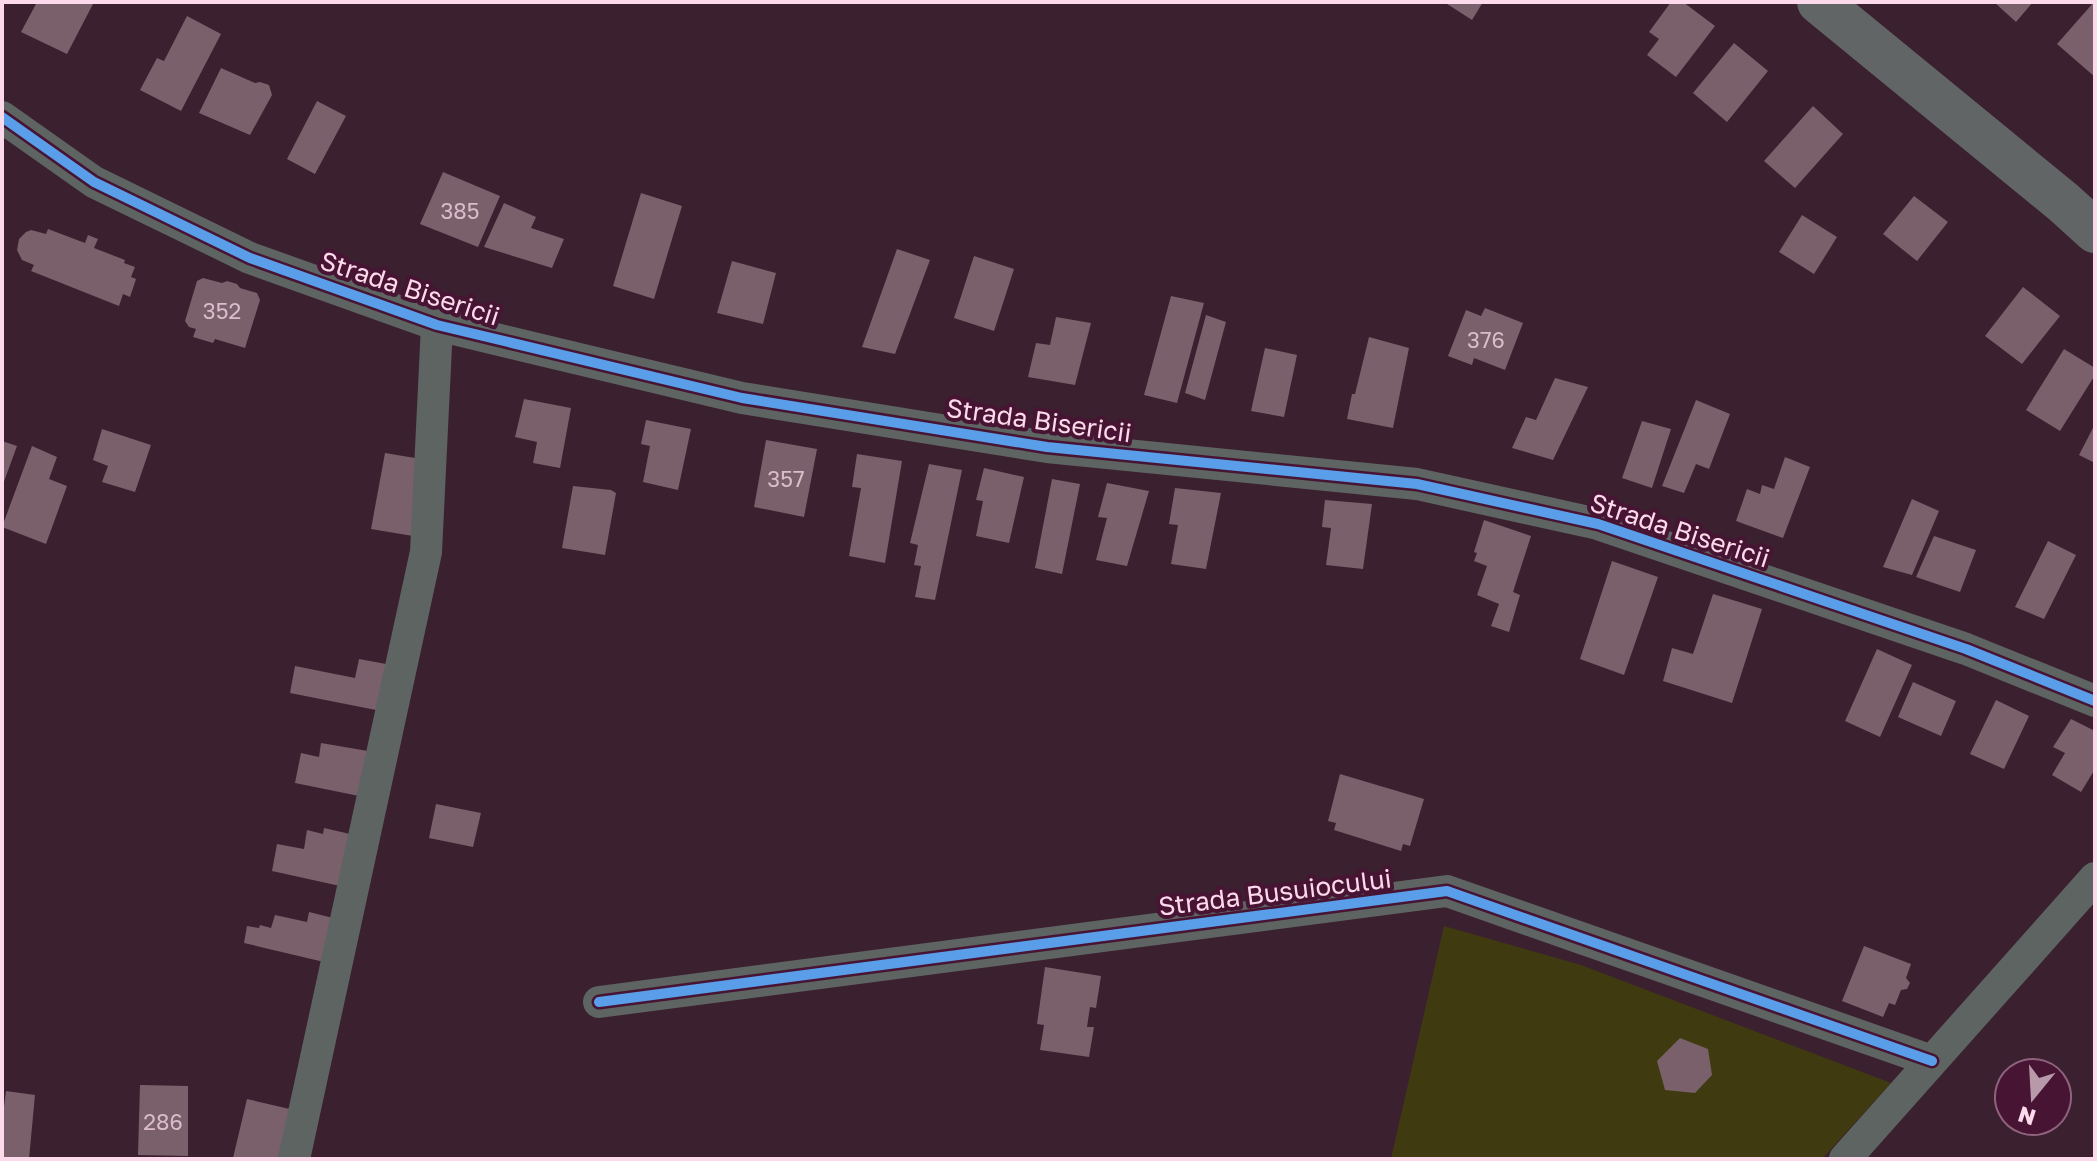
<svg xmlns="http://www.w3.org/2000/svg" width="2097" height="1161" viewBox="0 0 2097 1161" font-family="'Golos Text',sans-serif">
	<rect width="100%" height="100%" fill="#3b2030"/>
	<path fill="#403a10" d="M 1444,926 L 1581,965 L 1891,1083 L 1822,1159 L 1391,1159 Z"/>
	<path fill="#79606a" d="M 37,2 L 94,2 L 67,54 L 21,32 Z
		M 1444,2 L 1483,2 L 1472,20 Z
		M 1671,2 L 1683,2 L 1715,26 L 1676,77 L 1647,55 L 1659,39 L 1649,32 Z
		M 1994,2 L 2033,2 L 2016,22 Z
		M 2094,2 L 2095,2 L 2095,77 L 2057,44 Z
		M 187,16 L 221,34 L 181,111 L 140,90 L 157,58 L 164,61 Z
		M 1734,43 L 1768,71 L 1727,122 L 1693,93 Z
		M 221,68 L 255,83 L 260,82 L 269,85 L 272,95 L 250,135 L 199,113 Z
		M 317,101 L 346,116 L 315,174 L 287,159 Z
		M 1813,106 L 1843,134 L 1795,188 L 1764,161 Z
		M 443,172 L 500,196 L 478,247 L 420,224 Z
		M 641,193 L 682,206 L 654,299 L 613,286 Z
		M 1914,196 L 1948,222 L 1917,261 L 1883,234 Z
		M 504,203 L 536,217 L 531,228 L 564,239 L 552,268 L 484,247 Z
		M 1802,215 L 1837,237 L 1814,274 L 1779,252 Z
		M 48,229 L 85,243 L 88,235 L 98,239 L 94,248 L 125,260 L 124,263 L 135,267 L 131,277 L 136,279 L 130,297 L 123,294 L 119,306 L 31,271 L 34,265 L 22,260 L 17,250 L 19,239 L 26,232 L 31,230 L 46,234 Z
		M 897,249 L 930,260 L 895,354 L 862,347 Z
		M 974,256 L 1014,269 L 994,331 L 954,318 Z
		M 732,261 L 776,273 L 763,324 L 717,313 Z
		M 203,278 L 222,283 L 227,281 L 237,284 L 240,288 L 257,293 L 260,300 L 245,348 L 215,339 L 213,343 L 193,337 L 196,329 L 189,327 L 185,321 L 197,281 Z
		M 2023,287 L 2060,316 L 2022,364 L 1985,336 Z
		M 1171,296 L 1204,303 L 1177,403 L 1144,395 Z
		M 1485,308 L 1523,323 L 1505,370 L 1474,358 L 1472,365 L 1448,356 L 1466,310 L 1481,316 Z
		M 1206,315 L 1226,322 L 1205,400 L 1185,393 Z
		M 1056,317 L 1091,323 L 1075,385 L 1028,377 L 1036,343 L 1050,345 Z
		M 1369,337 L 1409,348 L 1393,428 L 1347,419 L 1352,394 L 1355,394 Z
		M 1265,348 L 1297,355 L 1284,417 L 1251,411 Z
		M 2064,349 L 2095,368 L 2095,375 L 2060,431 L 2026,410 Z
		M 1555,378 L 1588,387 L 1553,460 L 1512,448 L 1526,417 L 1536,420 Z
		M 524,399 L 571,408 L 560,468 L 533,463 L 537,442 L 515,437 Z
		M 1696,400 L 1730,414 L 1709,469 L 1696,464 L 1684,493 L 1662,486 Z
		M 646,420 L 691,429 L 678,490 L 643,482 L 650,446 L 641,444 Z
		M 1642,421 L 1671,429 L 1652,488 L 1622,478 Z
		M 2095,424 L 2095,463 L 2079,455 Z
		M 102,429 L 151,445 L 135,492 L 102,482 L 108,466 L 93,460 Z
		M 766,440 L 817,449 L 804,517 L 754,507 Z
		M 2,441 L 17,446 L 2,487 Z
		M 32,446 L 57,457 L 49,479 L 67,486 L 46,544 L 2,527 Z
		M 385,453 L 427,460 L 413,536 L 371,529 Z
		M 857,454 L 902,461 L 885,563 L 849,556 L 861,488 L 852,487 Z
		M 1785,457 L 1810,467 L 1783,538 L 1736,521 L 1747,489 L 1760,494 L 1762,485 L 1774,489 Z
		M 929,464 L 962,470 L 935,600 L 915,597 L 921,566 L 914,565 L 918,545 L 910,543 Z
		M 984,468 L 1024,477 L 1009,543 L 976,536 L 983,501 L 976,500 Z
		M 1052,479 L 1080,484 L 1062,574 L 1035,568 Z
		M 1107,483 L 1149,491 L 1127,566 L 1096,560 L 1107,518 L 1098,517 Z
		M 573,486 L 611,490 L 616,493 L 605,555 L 562,548 Z
		M 1175,488 L 1221,493 L 1206,569 L 1171,564 L 1178,525 L 1169,524 Z
		M 1912,499 L 1939,511 L 1912,575 L 1883,567 Z
		M 1325,500 L 1372,504 L 1363,569 L 1326,565 L 1331,528 L 1322,527 Z
		M 1484,520 L 1531,536 L 1513,592 L 1520,595 L 1509,632 L 1491,626 L 1499,604 L 1477,595 L 1487,566 L 1474,561 L 1477,553 L 1474,552 Z
		M 1934,536 L 1976,550 L 1960,592 L 1916,577 Z
		M 2048,541 L 2076,555 L 2044,619 L 2015,607 Z
		M 1612,561 L 1658,577 L 1624,675 L 1580,659 Z
		M 1713,594 L 1762,609 L 1732,703 L 1663,681 L 1672,648 L 1693,654 Z
		M 1877,649 L 1912,665 L 1880,737 L 1845,721 Z
		M 359,659 L 386,664 L 376,710 L 290,693 L 295,666 L 355,678 Z
		M 1913,682 L 1956,701 L 1941,736 L 1898,717 Z
		M 1996,700 L 2029,716 L 2004,769 L 1970,754 Z
		M 2071,719 L 2095,731 L 2095,769 L 2081,792 L 2052,775 L 2065,753 L 2053,747 Z
		M 321,743 L 368,751 L 359,796 L 295,783 L 301,753 L 319,757 Z
		M 1340,774 L 1424,799 L 1410,846 L 1403,844 L 1401,851 L 1334,830 L 1336,823 L 1328,821 Z
		M 436,804 L 481,813 L 473,847 L 429,838 Z
		M 324,828 L 350,834 L 340,886 L 272,871 L 277,844 L 304,849 L 307,830 L 323,834 Z
		M 309,912 L 333,918 L 324,962 L 244,943 L 247,926 L 259,928 L 260,925 L 271,928 L 275,915 L 307,922 Z
		M 1864,946 L 1911,964 L 1906,978 L 1910,983 L 1907,989 L 1901,990 L 1895,1005 L 1889,1003 L 1883,1017 L 1842,1001 Z
		M 1045,967 L 1101,976 L 1096,1008 L 1090,1007 L 1087,1027 L 1094,1027 L 1089,1057 L 1040,1050 L 1044,1025 L 1037,1024 Z
		M 1680,1038 L 1708,1049 L 1712,1075 L 1695,1093 L 1665,1090 L 1657,1061 Z
		M 140,1085 L 188,1086 L 188,1156 L 138,1155 Z
		M 6,1091 L 35,1095 L 29,1159 L 2,1159 L 2,1122 Z
		M 247,1099 L 294,1110 L 282,1159 L 233,1158 Z"/>
	<g fill="none" stroke-linecap="round" stroke-linejoin="round">
		<path stroke="#5e6462" stroke-width="32" d="M 2,117 L 94,182 L 250,258 L 437,325 L 742,398 L 1047,447 L 1417,484 L 1598,524 L 1966,649 L 2095,701
			M 599,1002 L 1447,891 L 1932,1061
			M 294,1159 L 426,552 L 437,325
			M 1845,1159 L 2095,878"/>
		<path stroke="#626565" stroke-width="44" d="M 1819,2 L 2063,202 L 2095,231"/>
		<defs>
			<path id="cycleway" d="M 2,117 L 94,182 L 250,258 L 437,325 L 742,398 L 1047,447 L 1417,484 L 1598,524 L 1966,649 L 2095,701
				M 599,1002 L 1447,891 L 1932,1061"/>
		</defs>
		<use href="#cycleway" stroke="#471433" stroke-width="15"/>
		<use href="#cycleway" stroke="#5a9eea" stroke-width="10"/>
	</g>
	<g text-anchor="middle" dominant-baseline="central" stroke-width="8" stroke-linejoin="round" paint-order="stroke">
		<g font-size="22" fill="#dbbccb">
			<text x="460" y="210">385</text>
			<text x="222" y="310">352</text>
			<text x="1486" y="339">376</text>
			<text x="786" y="478">357</text>
			<text x="163" y="1121">286</text>
		</g>
		<g font-size="26" fill="#fcdaeb" stroke="#471433">
			<text transform="translate(410 288) rotate(18)">Strada Bisericii</text>
			<text transform="translate(1039 420) rotate(8)">Strada Bisericii</text>
			<text transform="translate(1680 530) rotate(18)">Strada Bisericii</text>
			<text transform="translate(1275 892) rotate(-7)">Strada Busuiocului</text>
		</g>
	</g>
	<rect width="2097" height="1161" fill="none" stroke="#fcdaeb" stroke-width="8"/>
	<g transform="translate(2033 1097) rotate(198)"><circle r="38" fill="#471433" stroke="#8f637d" stroke-width="2"/>
	<path d="M0-6L14 30L0 20L-14 30Z" fill="#b899aa"/>
	<text y="-12" font-size="22" font-weight="bold" text-anchor="middle" fill="#fcdaeb">N</text>
	</g>
</svg>
